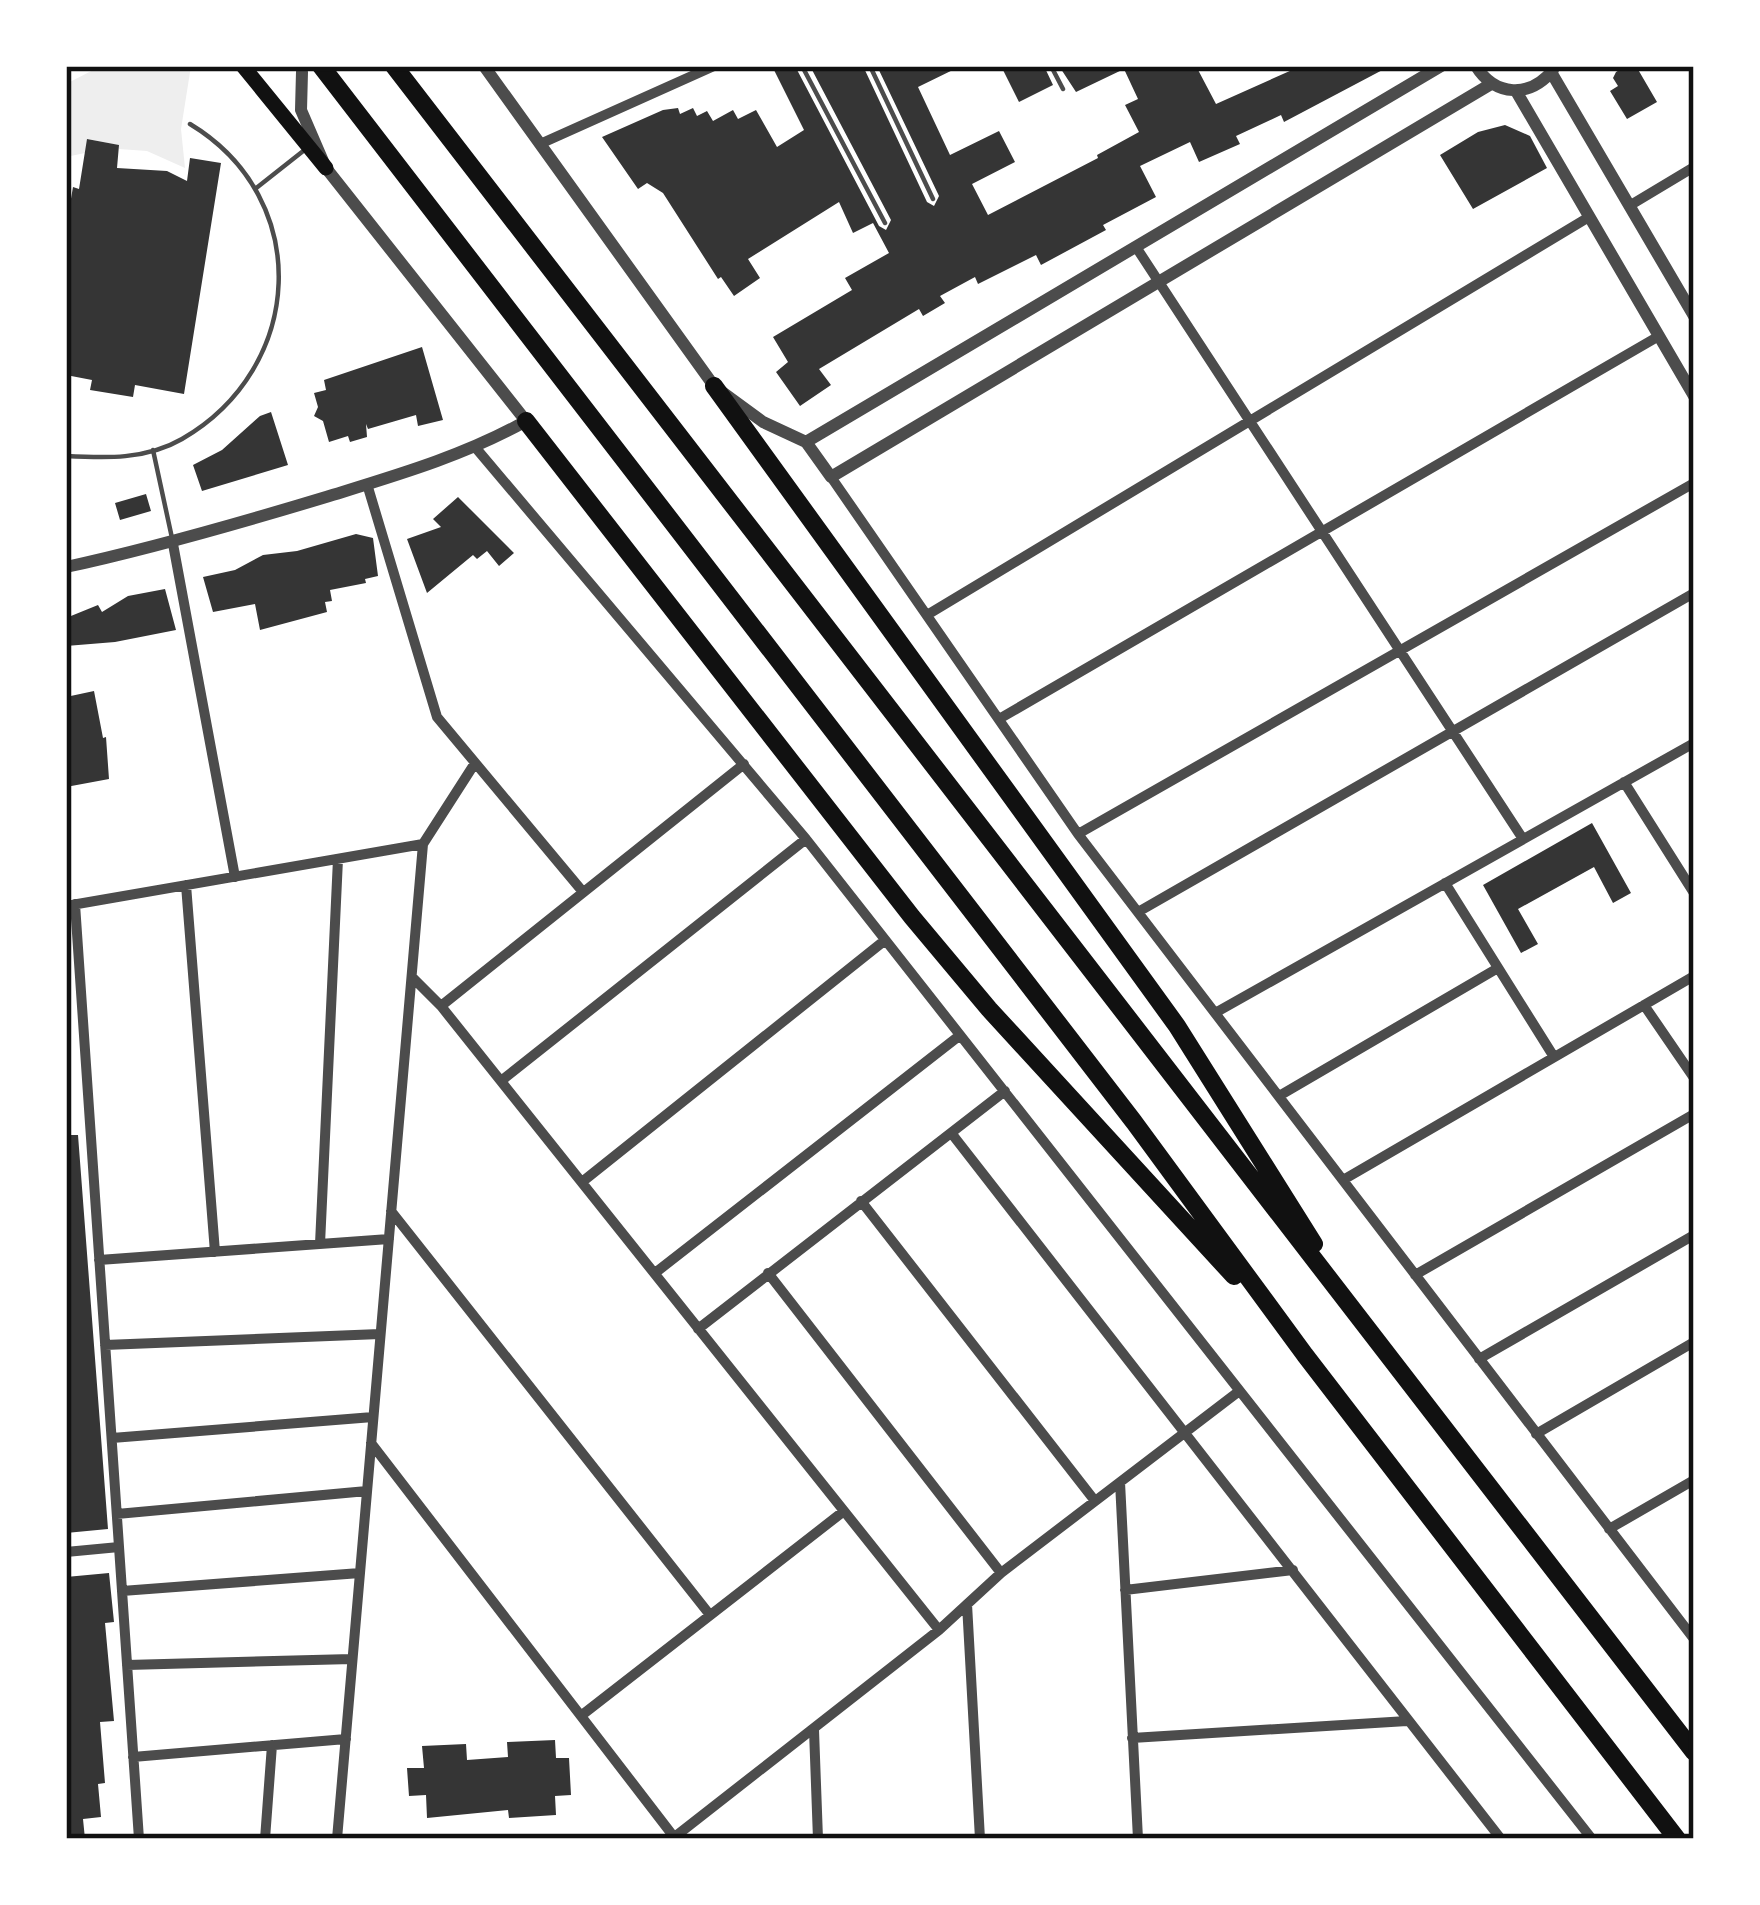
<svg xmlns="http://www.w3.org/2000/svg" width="1760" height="1905" viewBox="0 0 1760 1905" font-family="Roboto,sans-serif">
	<rect width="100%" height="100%" fill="#fff"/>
	<path fill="#eee" d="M 101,66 L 191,66 L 181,129 L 185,168 L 147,151 L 119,149 L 118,145 L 88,139 L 85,153 L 66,157 L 66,84 Z"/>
	<path fill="#353535" d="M 772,66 L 795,66 L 879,226 L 886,230 L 891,220 L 810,66 L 863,66 L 927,202 L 934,206 L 939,196 L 877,66 L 961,66 L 918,87 L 950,155 L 999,131 L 1015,162 L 972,184 L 988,215 L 1098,158 L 1097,155 L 1139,132 L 1125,105 L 1138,99 L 1124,69 L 1076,92 L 1059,66 L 1196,66 L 1216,104 L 1301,66 L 1390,66 L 1284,122 L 1281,115 L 1236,136 L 1240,144 L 1199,162 L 1190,142 L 1140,166 L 1156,197 L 1103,225 L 1106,230 L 1041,265 L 1036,255 L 978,284 L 975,277 L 940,296 L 945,303 L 923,316 L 919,309 L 819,369 L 831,385 L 800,406 L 776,372 L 788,362 L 773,337 L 852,290 L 845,278 L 889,253 L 873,223 L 853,233 L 839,202 L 748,259 L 760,278 L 734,296 L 721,277 L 718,279 L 663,193 L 647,183 L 638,189 L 602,137 L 663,110 L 678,108 L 680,114 L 693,108 L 697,116 L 707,111 L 713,121 L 733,110 L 738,119 L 756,110 L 777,147 L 804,130 Z
		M 1001,66 L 1044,66 L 1053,85 L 1019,102 Z
		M 1626,66 L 1636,66 L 1657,102 L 1627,119 L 1610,91 L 1618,86 L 1613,78 L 1616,72 Z
		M 1505,125 L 1530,136 L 1547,168 L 1473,209 L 1440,155 L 1478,132 Z
		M 87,139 L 119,145 L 117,168 L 167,171 L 187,181 L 190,158 L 221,163 L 184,394 L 135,385 L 133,397 L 90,390 L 92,380 L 66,375 L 66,228 L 73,187 L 79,189 Z
		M 422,347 L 443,420 L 418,426 L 416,415 L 368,429 L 366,424 L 367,437 L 350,442 L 348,436 L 329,442 L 323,421 L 314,416 L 318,407 L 314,393 L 326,390 L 324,380 Z
		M 271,412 L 288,465 L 202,491 L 193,465 L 222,450 L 260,416 Z
		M 146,494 L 151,511 L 120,520 L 115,503 Z
		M 458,497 L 514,553 L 499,566 L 487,551 L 477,559 L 473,555 L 427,593 L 407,539 L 441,527 L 433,519 Z
		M 356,534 L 373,538 L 378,576 L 365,579 L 366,583 L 330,590 L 332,601 L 325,602 L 327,612 L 260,630 L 255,604 L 213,612 L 203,577 L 235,570 L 263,555 L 297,551 Z
		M 165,589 L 176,630 L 115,642 L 66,646 L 66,618 L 98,605 L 102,612 L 128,596 Z
		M 94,691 L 103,738 L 106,737 L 109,779 L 66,787 L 66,697 Z
		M 1592,823 L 1631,893 L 1613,903 L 1594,867 L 1518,909 L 1538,944 L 1521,953 L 1483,885 Z
		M 66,1135 L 78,1135 L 108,1529 L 66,1533 Z
		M 109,1573 L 114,1622 L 105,1623 L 114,1721 L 100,1722 L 105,1783 L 98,1784 L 101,1817 L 83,1819 L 85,1839 L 66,1839 L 66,1577 Z
		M 555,1740 L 556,1758 L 569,1758 L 571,1795 L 555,1796 L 556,1815 L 509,1818 L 508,1810 L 427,1818 L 426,1795 L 409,1796 L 407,1768 L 424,1768 L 422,1746 L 466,1744 L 467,1760 L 508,1757 L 507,1742 Z"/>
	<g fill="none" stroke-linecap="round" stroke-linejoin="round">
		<path stroke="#4c4c4c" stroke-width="4.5" d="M 802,66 L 885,223
			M 870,66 L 933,199
			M 1051,66 L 1063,89
			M 255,189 L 307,148
			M 153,450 L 172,538
			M 66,456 C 105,458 146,460 182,439 C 305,368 314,199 190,124"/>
		<path stroke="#4c4c4c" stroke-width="10" d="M 540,144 L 714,66
			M 1629,206 L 1694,167
			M 1136,247 L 1523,839
			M 475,447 L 806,839 L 1592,1839
			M 831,477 L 1078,834 L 1694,1639
			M 367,484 L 437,717 L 583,892
			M 173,544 L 235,877
			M 927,615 L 1589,217
			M 999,719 L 1659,336
			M 1624,782 L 1694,893
			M 1078,834 L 1694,483
			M 1445,883 L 1554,1057
			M 186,885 L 215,1252
			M 75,904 L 139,1839
			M 66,906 L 423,844
			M 1138,912 L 1694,593
			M 412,977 L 441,1006 L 939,1630
			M 1644,1005 L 1694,1078
			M 441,1006 L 744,764
			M 1215,1013 L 1694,743
			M 501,1081 L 806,839
			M 1279,1096 L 1498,968
			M 952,1134 L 1501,1839
			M 1343,1180 L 1694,976
			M 582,1182 L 884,941
			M 861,1201 L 1095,1501
			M 391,1211 L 710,1615
			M 320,1244 L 338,859
			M 99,1260 L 389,1239
			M 655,1273 L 959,1036
			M 768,1273 L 1001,1573
			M 1415,1275 L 1694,1114
			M 698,1329 L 1005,1091
			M 105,1345 L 380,1334
			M 1479,1359 L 1694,1235
			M 1536,1434 L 1694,1342
			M 112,1438 L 373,1417
			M 371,1443 L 674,1837
			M 1120,1482 L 1138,1839
			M 117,1514 L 367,1491
			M 1609,1529 L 1694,1480
			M 66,1552 L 119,1547
			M 1125,1590 L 1293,1570
			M 122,1591 L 360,1573
			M 967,1604 L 980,1839
			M 127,1665 L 352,1659
			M 582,1715 L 844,1511
			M 814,1730 L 818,1839
			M 1132,1738 L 1407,1721
			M 133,1757 L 346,1739
			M 265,1839 L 272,1745
			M 337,1839 L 423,844 L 475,763
			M 672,1839 L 939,1630 L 1001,1573 L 1238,1392"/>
		<path stroke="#4c4c4c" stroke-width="12" d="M 484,66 L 714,386 L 763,422 L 806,442 L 831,477 L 1491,84
			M 1476,66 C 1495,97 1530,98 1553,70
			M 1551,72 L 1694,316
			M 1516,91 L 1694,396
			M 806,442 L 1441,66
			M 66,567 C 154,548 240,523 326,497 C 394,476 464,456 526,421 L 326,168 L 301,110 L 302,72"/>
		<path stroke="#111" stroke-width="15" d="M 243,66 L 326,168"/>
		<path stroke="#111" stroke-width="18" d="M 321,66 L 1134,1122 L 1305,1355 L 1677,1839
			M 394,66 L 1694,1752
			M 714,386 L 1177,1026 L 1314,1244
			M 526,421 L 912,917 L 989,1009 L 1234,1276"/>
	</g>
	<rect width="1760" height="1905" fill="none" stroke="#ffffff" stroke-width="138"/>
	<rect x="69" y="69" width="1622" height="1767" fill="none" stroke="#111" stroke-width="4.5"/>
</svg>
